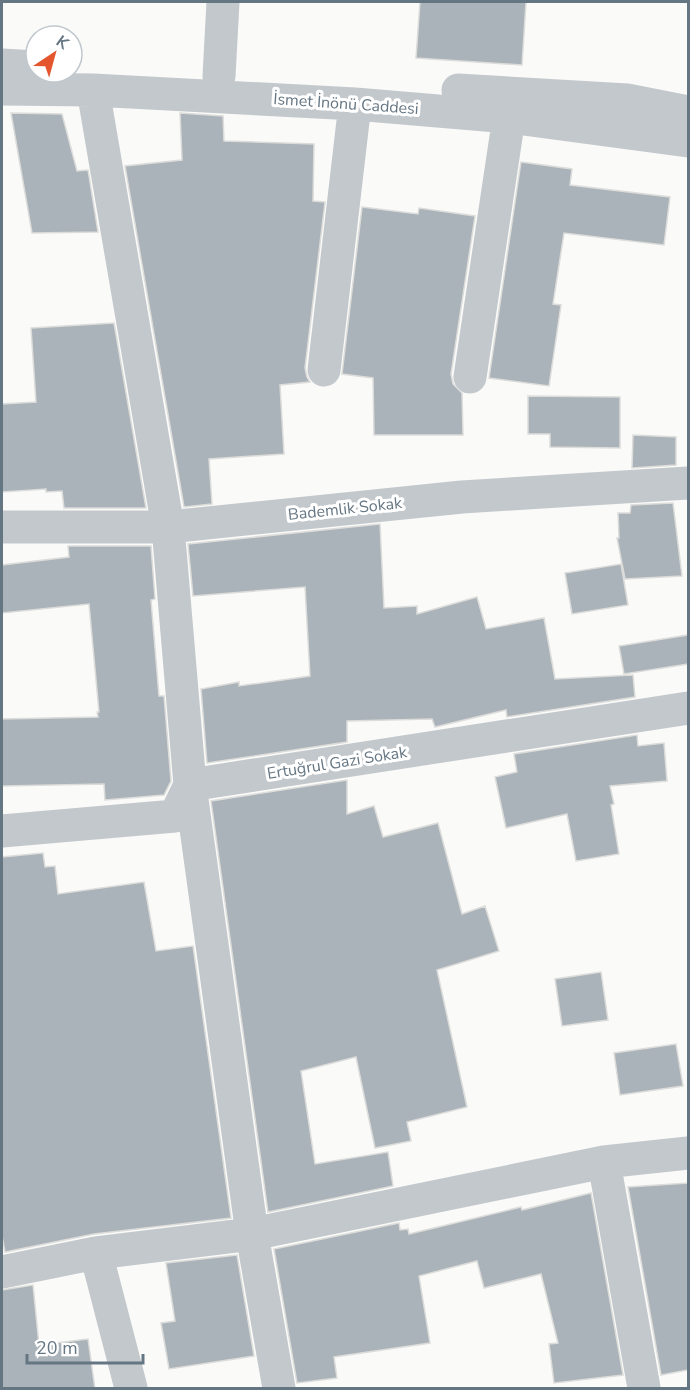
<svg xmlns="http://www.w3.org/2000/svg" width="690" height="1390" viewBox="0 0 690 1390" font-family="'Nunito Sans',sans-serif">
	<rect width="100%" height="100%" fill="#fafaf8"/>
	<path fill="#aab3b9" stroke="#dcdcda" stroke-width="1.5" d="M 420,2 L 526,2 L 522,65 L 416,58 Z
		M 11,113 L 62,114 L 77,171 L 88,170 L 98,232 L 32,233 Z
		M 180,113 L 223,116 L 224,141 L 314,144 L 313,201 L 325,202 L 305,368 L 307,377 L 310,382 L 280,385 L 284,454 L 209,459 L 212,504 L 184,507 L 125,166 L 182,160 Z
		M 521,162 L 572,169 L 570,185 L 670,197 L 664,245 L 564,233 L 553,304 L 561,305 L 549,386 L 489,378 Z
		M 362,207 L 418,214 L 419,208 L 475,216 L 451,374 L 453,384 L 462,393 L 463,435 L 374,435 L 373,378 L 342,374 Z
		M 114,323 L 146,508 L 64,508 L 62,491 L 46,492 L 46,489 L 2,492 L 2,404 L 36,402 L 31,328 Z
		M 528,396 L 620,397 L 620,448 L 550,447 L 550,434 L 528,434 Z
		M 633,435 L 676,437 L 676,465 L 632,468 Z
		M 673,503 L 682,576 L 625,579 L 617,538 L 619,538 L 618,513 L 630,513 L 631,505 Z
		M 380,524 L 384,608 L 417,606 L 417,614 L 477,597 L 486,629 L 544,618 L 555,679 L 633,675 L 635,697 L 507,717 L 506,710 L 435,727 L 432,719 L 347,721 L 347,742 L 207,763 L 201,689 L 239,682 L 239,686 L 310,676 L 305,587 L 193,596 L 188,544 Z
		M 68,546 L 151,546 L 155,599 L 151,600 L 159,696 L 164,696 L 171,781 L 164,795 L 105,800 L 104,784 L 2,786 L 2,719 L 98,717 L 97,712 L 99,712 L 89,604 L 2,613 L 2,565 L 69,557 Z
		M 621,564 L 628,605 L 572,614 L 565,573 Z
		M 688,635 L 688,664 L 624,674 L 619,646 Z
		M 637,735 L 638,746 L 664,743 L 667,781 L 610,786 L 614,804 L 611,805 L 619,854 L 576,861 L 567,814 L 506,828 L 495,777 L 517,772 L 514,754 Z
		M 347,780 L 347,814 L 374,806 L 383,837 L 438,823 L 462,914 L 485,906 L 499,951 L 437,970 L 467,1107 L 407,1122 L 411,1141 L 375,1148 L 356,1057 L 301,1071 L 315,1164 L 388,1152 L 393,1186 L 268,1212 L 211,801 Z
		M 43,853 L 45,867 L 55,866 L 58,894 L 144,882 L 156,951 L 193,946 L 231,1218 L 94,1234 L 5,1252 L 2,1236 L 2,857 Z
		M 601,972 L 608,1020 L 562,1026 L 555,979 Z
		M 676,1044 L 683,1086 L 620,1095 L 614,1053 Z
		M 688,1183 L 688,1370 L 661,1375 L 628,1187 Z
		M 591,1193 L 623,1375 L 554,1383 L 549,1344 L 558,1343 L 541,1274 L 484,1288 L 477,1261 L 419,1276 L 430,1343 L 334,1357 L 337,1378 L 297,1383 L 274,1249 L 399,1223 L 400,1230 L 408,1229 L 409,1234 L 521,1207 L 522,1210 Z
		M 237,1255 L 254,1356 L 169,1369 L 161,1323 L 175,1321 L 166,1263 Z
		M 33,1285 L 39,1345 L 88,1339 L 95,1389 L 2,1389 L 2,1290 Z"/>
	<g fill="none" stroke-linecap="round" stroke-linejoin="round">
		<path stroke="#c3c8cc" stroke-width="33" d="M 2,65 L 36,67
			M 219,76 L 223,2
			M 2,89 L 93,90 L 355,104 L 509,117 L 688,141
			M 93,90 L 168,527 L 190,785 L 252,1234 L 279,1388
			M 458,90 L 627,100 L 688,112
			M 324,370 L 355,104
			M 470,377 L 509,117
			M 2,527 L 168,527 L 462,497 L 688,483
			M 2,831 L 175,816 L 190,785 L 688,708
			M 604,1162 L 644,1388
			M 96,1253 L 131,1388
			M 2,1272 L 96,1253 L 252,1234 L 604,1162 L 688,1153"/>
	</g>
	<g text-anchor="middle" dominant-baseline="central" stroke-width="6" stroke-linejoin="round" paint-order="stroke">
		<g font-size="16" fill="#657683" stroke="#fff">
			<text transform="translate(346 104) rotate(4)">İsmet İnönü Caddesi</text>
			<text transform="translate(345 509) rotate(-6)">Bademlik Sokak</text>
			<text transform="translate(337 763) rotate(-9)">Ertuğrul Gazi Sokak</text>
		</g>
	</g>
	<rect width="690" height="1390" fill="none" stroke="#657683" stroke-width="6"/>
	<g transform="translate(54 54) rotate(36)"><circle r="28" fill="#ffffff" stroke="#c1c8cd" stroke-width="1.5"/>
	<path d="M0-4.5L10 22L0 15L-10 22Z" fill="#e4572e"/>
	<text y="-9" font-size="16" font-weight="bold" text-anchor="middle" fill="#657683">K</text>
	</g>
	<path d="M27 1354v9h116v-9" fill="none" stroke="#657683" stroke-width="3"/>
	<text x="36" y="1354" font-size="18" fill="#657683" stroke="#ffffff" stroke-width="4.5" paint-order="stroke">20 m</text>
</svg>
